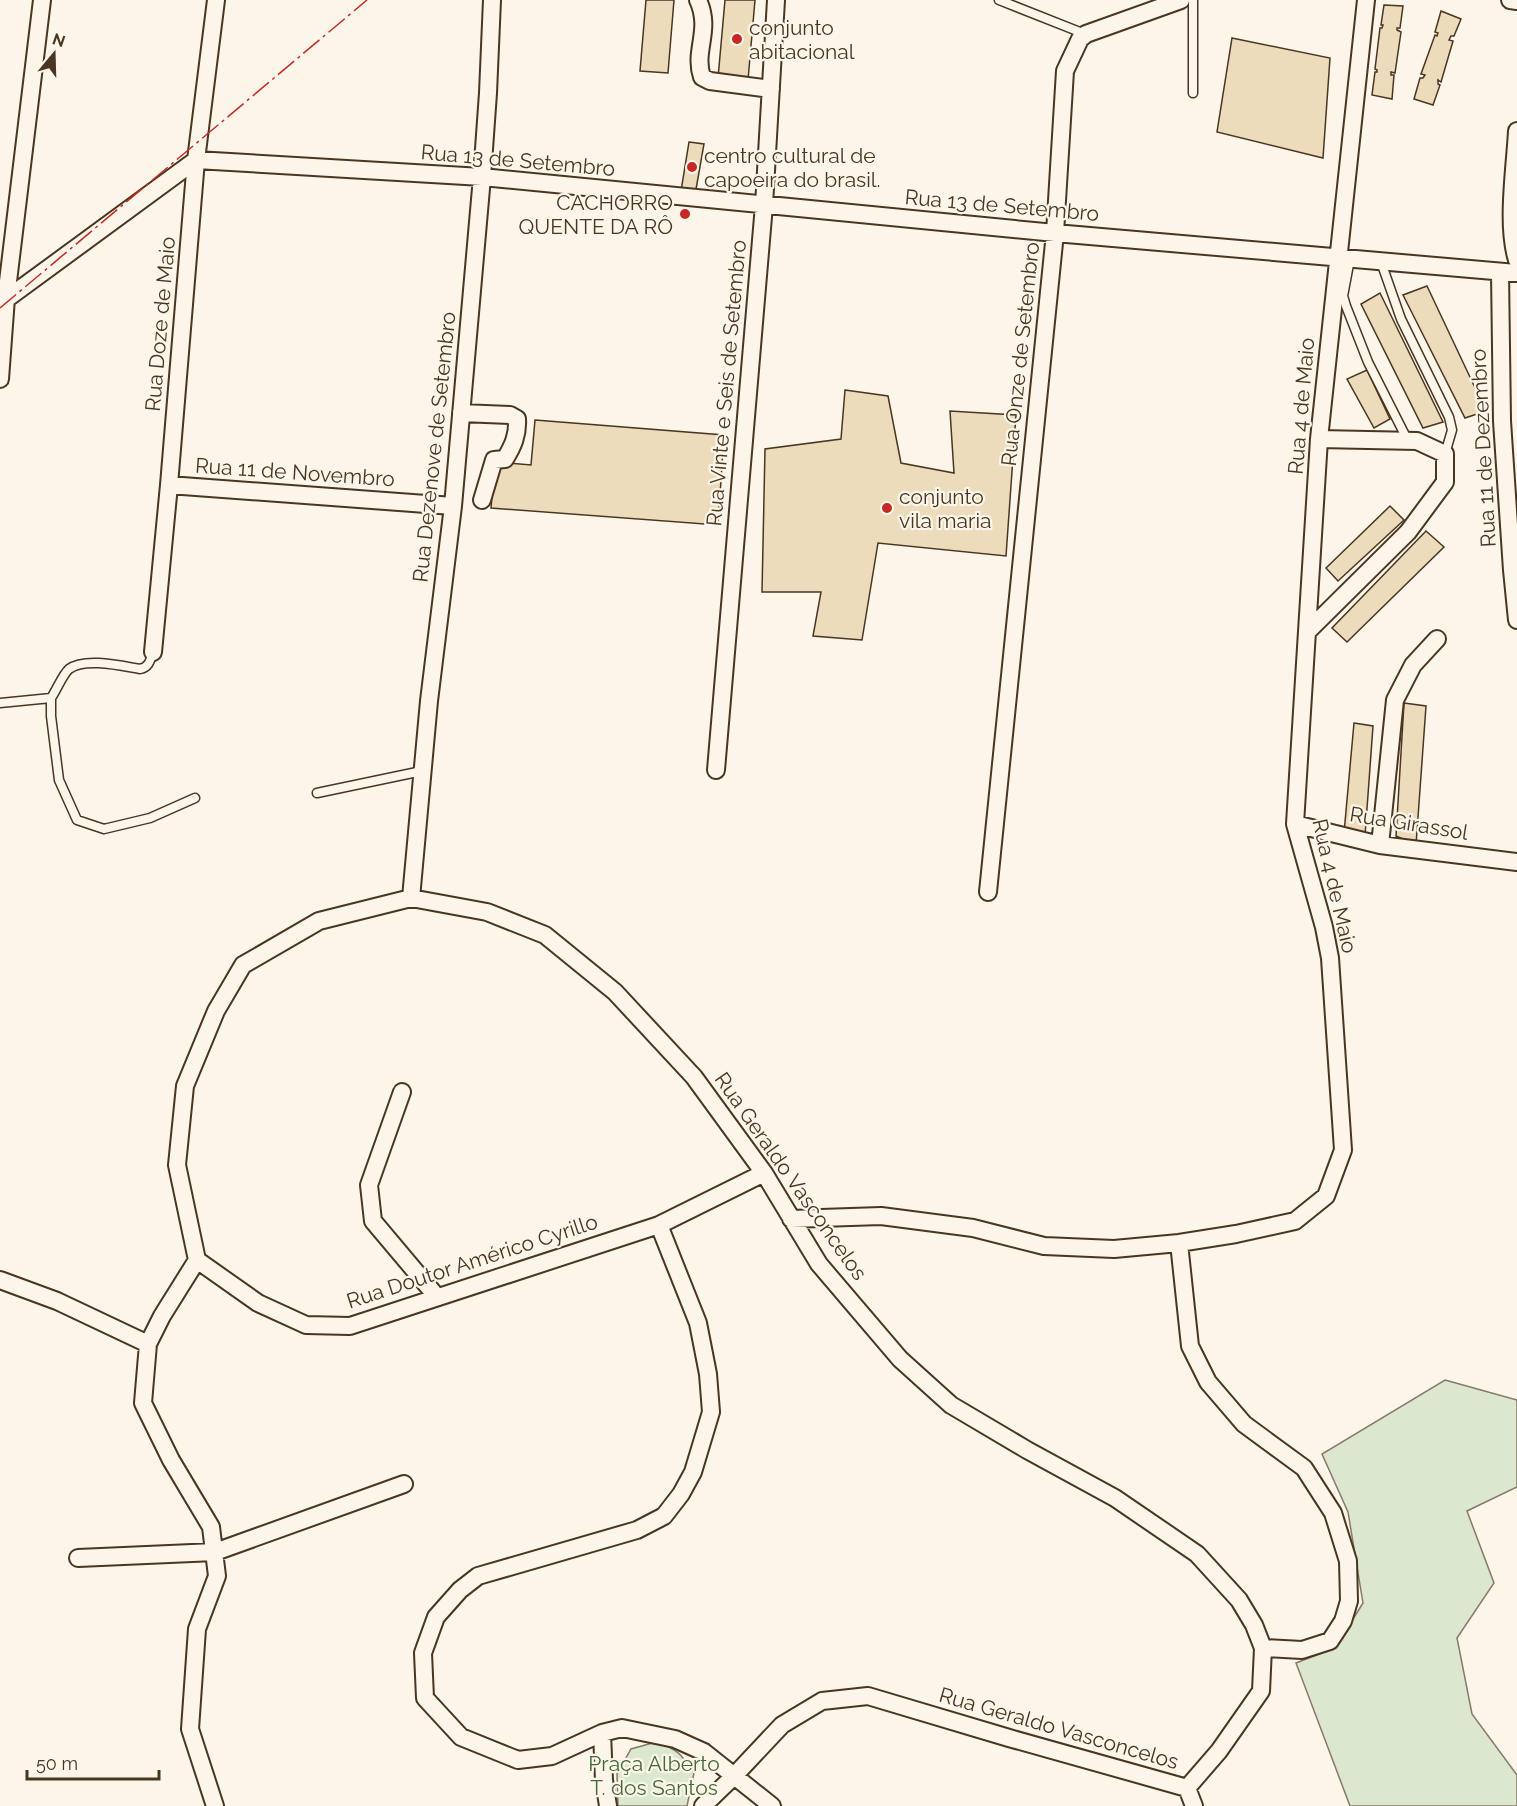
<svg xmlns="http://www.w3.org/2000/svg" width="1517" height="1806" viewBox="0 0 1517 1806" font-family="Raleway,sans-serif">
	<rect width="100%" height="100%" fill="#fbf6e9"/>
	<path fill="#dce7d0" stroke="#887966" stroke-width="1.5" d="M 1445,1380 L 1517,1400 L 1517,1487 L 1467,1511 L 1494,1583 L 1457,1638 L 1472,1714 L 1517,1775 L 1517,1806 L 1350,1806 L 1296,1663 L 1335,1648 L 1363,1603 L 1348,1512 L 1322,1454 Z
		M 656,1742 C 679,1750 681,1754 694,1773 L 687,1806 L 618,1806 L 617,1774 L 631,1749 Z"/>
	<path fill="#ecdcbc" stroke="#4a3520" stroke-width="1.5" d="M 646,0 L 674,0 L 668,73 L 640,71 Z
		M 725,0 L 755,0 L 748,80 L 718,78 Z
		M 1384,5 L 1403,6 L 1400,28 L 1397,28 L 1397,30 L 1401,32 L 1395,73 L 1391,72 L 1391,75 L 1394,75 L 1392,99 L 1372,95 L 1375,72 L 1377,72 L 1377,70 L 1375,69 L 1380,28 L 1382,28 L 1383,25 L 1381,25 Z
		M 1441,11 L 1461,19 L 1454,36 L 1451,36 L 1449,40 L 1453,41 L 1441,82 L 1438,80 L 1438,84 L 1440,85 L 1433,105 L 1414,99 L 1420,78 L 1423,78 L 1425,75 L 1421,74 L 1435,35 L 1437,36 L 1438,33 L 1435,32 Z
		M 1232,38 L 1330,58 L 1323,158 L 1217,132 Z
		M 689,142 L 704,144 L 695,195 L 681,191 Z
		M 1427,286 L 1486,411 L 1465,418 L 1403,295 Z
		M 1380,293 L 1443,422 L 1423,428 L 1361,304 Z
		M 1367,370 L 1390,419 L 1374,428 L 1347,379 Z
		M 845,390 L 888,396 L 901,463 L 954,473 L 950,411 L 1016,415 L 1006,556 L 878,543 L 862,640 L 813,636 L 821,592 L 762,592 L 765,449 L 841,439 Z
		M 535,420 L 724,435 L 718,525 L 491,508 L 495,462 L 531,465 Z
		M 1390,506 L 1404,520 L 1338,581 L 1326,568 Z
		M 1426,531 L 1444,547 L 1347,642 L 1332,628 Z
		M 1404,703 L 1426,706 L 1416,845 L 1396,836 Z
		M 1354,723 L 1373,726 L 1365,836 L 1344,833 Z"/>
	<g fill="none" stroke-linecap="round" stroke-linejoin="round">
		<defs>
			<path id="service" d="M 999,0 L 1085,34
				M 1193,0 L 1193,93
				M 1350,259 L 1343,296 L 1346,306 L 1368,362 L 1408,441
				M 1381,262 L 1401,319 L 1449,417 L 1452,430 L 1445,454
				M 51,698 C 56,691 63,674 69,669 C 85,657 122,666 140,669 C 149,667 150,661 153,652
				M 0,703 L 51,698 L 51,716 L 59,780 L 77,820 L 104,829 L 150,818 L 195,798
				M 317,793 L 422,771"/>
			<path id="minor" d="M 698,0 C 712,31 693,50 702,77 L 710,81 L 771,89
				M 1510,0 L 1517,1
				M 1517,131 C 1515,169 1506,225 1517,260
				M 196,160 L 482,177 L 1055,233 L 1517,273
				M 1500,273 L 1502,421 L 1512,570 L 1517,620
				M 1,303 L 196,160
				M 0,379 L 6,298 L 42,0
				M 461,413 L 510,415 L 517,419 C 518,435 513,446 505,459 L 494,460 L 482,500
				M 169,485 L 453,506
				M 1307,632 L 1408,532 L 1445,482 L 1445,454 L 1417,441 L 1319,439
				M 153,652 L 169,485 L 196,160 L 216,0
				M 716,770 L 764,205 L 776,0
				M 1295,824 L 1380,845 L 1517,862
				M 1380,845 L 1395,700 L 1413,665 L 1437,639
				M 988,892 L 1055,233 L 1065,71 L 1080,39 L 1086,34 L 1181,0
				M 411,898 L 429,701 L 453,506 L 482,177 L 488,93 L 492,0
				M 402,1092 L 369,1185 L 373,1221 L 437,1297
				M 791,1219 L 881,1216 L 973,1228 L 1044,1246 L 1114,1249 L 1179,1243 L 1236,1234 L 1295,1221 L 1326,1196 L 1343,1150 L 1330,958 L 1324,927 L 1295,824 L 1319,439 L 1366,0
				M 659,1225 L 698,1323 L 708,1374 L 711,1412 L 693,1472 L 681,1494 L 664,1516 L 637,1530 L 478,1576 L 460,1590 L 436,1617 L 423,1653 L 425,1698 L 461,1737 L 518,1760 L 552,1756 L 602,1733 L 622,1728 L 675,1739 L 704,1752 L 772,1806
				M 1179,1243 L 1190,1346 L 1208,1382 L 1244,1424 L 1304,1468 L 1333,1513 L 1348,1561 L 1349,1601 L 1343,1621 L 1330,1641 L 1302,1650 L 1263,1648
				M 197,1260 L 258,1303 L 306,1325 L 350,1326 L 659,1225 L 764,1173
				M 0,1280 L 57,1301 L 148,1344
				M 78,1558 L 215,1552 L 404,1484
				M 602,1733 L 604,1780 L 608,1806
				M 1187,1788 L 1194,1806
				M 215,1806 L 190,1729 L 197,1629 L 217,1576 L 211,1527 L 171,1460 L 143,1403 L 148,1344 L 162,1316 L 197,1260 L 177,1165 L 185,1086 L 216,1011 L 243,965 L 319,921 L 411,898 L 487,912 L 545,935 L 615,992 L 694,1077 L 764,1173 L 819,1264 L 900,1359 L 951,1405 L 1027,1450 L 1115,1498 L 1197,1554 L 1239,1600 L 1254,1625 L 1263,1648 L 1261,1691 L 1219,1751 L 1187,1788 L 1009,1738 L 868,1696 L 822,1701 L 782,1725 L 734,1776 L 703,1806"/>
		</defs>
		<use href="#service" stroke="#4a3520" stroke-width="11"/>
		<use href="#minor" stroke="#4a3520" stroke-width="20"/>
		<use href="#service" stroke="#fbf6e9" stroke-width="8"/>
		<use href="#minor" stroke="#fbf6e9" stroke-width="16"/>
		<path stroke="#c62828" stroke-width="1.5" stroke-dasharray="21 4.5 3 4.5" stroke-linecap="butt" d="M 0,308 L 367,0"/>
	</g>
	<g fill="#c62828" stroke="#fbf6e9" stroke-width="2">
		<circle cx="737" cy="39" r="6"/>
		<circle cx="692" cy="167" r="6"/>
		<circle cx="685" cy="214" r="6"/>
		<circle cx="887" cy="508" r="6"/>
	</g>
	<g text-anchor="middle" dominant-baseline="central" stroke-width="4.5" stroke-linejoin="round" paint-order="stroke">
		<g font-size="21" fill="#4a3520" stroke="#fbf6e9" text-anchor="start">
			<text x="749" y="27">conjunto<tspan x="749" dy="24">abitacional</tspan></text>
			<text x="704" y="155">centro cultural de<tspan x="704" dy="24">capoeira do brasil.</tspan></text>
			<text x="673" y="202" text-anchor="end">CACHORRO<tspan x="673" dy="24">QUENTE DA RÔ</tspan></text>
			<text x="899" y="496">conjunto<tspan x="899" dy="24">vila maria</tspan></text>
		</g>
		<g font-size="21" fill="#4a3520" stroke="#fbf6e9">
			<text transform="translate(518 160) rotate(5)">Rua 13 de Setembro</text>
			<text transform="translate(1002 205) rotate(5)">Rua 13 de Setembro</text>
			<text transform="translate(160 324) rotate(-85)">Rua Doze de Maio</text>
			<text transform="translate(1020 354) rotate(-84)">Rua Onze de Setembro</text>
			<text transform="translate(726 383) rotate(-85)">Rua Vinte e Seis de Setembro</text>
			<text transform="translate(1301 406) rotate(-85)">Rua 4 de Maio</text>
			<text transform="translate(434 447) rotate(-84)">Rua Dezenove de Setembro</text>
			<text transform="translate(1483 448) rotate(-93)">Rua 11 de Dezembro</text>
			<text transform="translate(295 472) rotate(4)">Rua 11 de Novembro</text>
			<text transform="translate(1409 823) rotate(9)">Rua Girassol</text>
			<text transform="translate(1335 886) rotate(77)">Rua 4 de Maio</text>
			<text transform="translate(791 1176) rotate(55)">Rua Geraldo Vasconcelos</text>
			<text transform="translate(472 1261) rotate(-18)">Rua Doutor Américo Cyrillo</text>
			<text transform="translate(1059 1728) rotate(16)">Rua Geraldo Vasconcelos</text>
		</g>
		<g font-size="21" fill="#436837" stroke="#fbf6e9">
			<text x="654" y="1763">Praça Alberto<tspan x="654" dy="24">T. dos Santos</tspan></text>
		</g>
	</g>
	<g transform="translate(54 54) rotate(19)" stroke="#fbf6e9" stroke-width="4.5" paint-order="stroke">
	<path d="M0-4.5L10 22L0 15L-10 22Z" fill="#4a3520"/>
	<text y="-9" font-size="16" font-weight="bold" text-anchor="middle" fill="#4a3520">N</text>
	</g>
	<path d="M27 1770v9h132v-9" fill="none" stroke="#4a3520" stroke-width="3"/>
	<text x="36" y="1770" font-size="18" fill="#4a3520" stroke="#fbf6e9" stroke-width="4.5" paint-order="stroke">50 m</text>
</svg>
